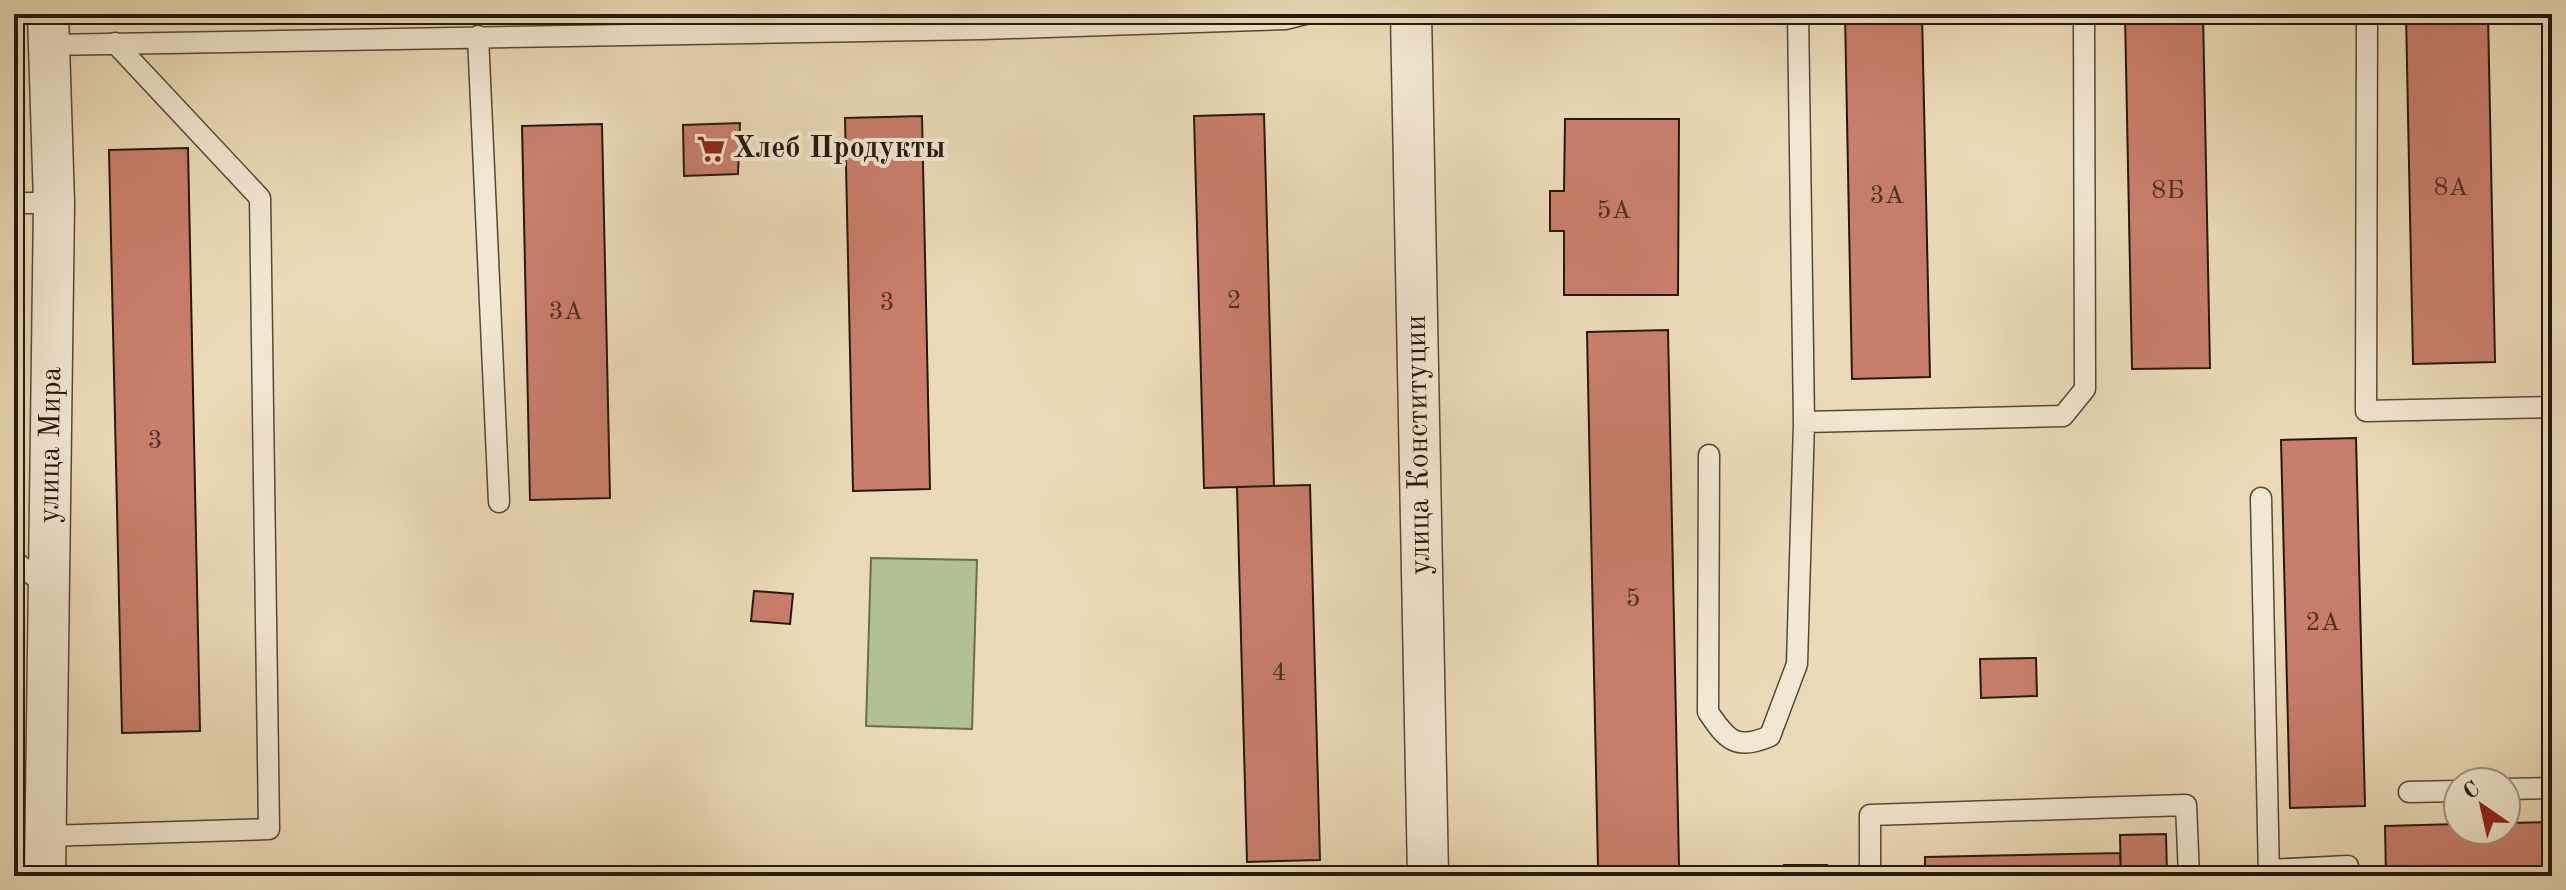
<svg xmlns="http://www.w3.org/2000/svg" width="2566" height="890" viewBox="0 0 2566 890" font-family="'Old Standard TT',serif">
	<rect width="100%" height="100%" fill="#ebdab7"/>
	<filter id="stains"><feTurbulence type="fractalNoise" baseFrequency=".0025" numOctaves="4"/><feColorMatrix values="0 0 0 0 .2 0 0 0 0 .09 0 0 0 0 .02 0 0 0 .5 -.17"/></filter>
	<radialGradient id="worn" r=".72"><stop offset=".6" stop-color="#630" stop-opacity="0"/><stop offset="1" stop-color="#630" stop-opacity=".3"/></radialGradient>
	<path fill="#b1c194" stroke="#6a6d50" stroke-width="2" d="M 871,558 L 977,560 L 972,729 L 866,726 Z"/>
	<path fill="#c97e6c" stroke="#24190b" stroke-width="2" d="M 1845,14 L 1922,14 L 1930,377 L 1852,379 Z
		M 2125,14 L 2203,14 L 2210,368 L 2132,369 Z
		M 2406,14 L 2488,14 L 2495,362 L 2413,364 Z
		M 1264,114 L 1274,486 L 1204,488 L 1194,116 Z
		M 922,116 L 930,489 L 853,491 L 845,118 Z
		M 1565,119 L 1679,119 L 1678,295 L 1564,295 L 1564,231 L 1550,231 L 1550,191 L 1564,191 Z
		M 740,123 L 738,174 L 684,176 L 683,125 Z
		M 602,124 L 610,498 L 530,500 L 522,126 Z
		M 188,148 L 200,731 L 122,733 L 109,150 Z
		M 1668,330 L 1679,866 L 1598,868 L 1587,332 Z
		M 2356,438 L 2365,806 L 2290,808 L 2281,440 Z
		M 1310,485 L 1320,860 L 1247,862 L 1237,487 Z
		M 754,591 L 793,594 L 790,624 L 751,621 Z
		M 2036,658 L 2037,696 L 1981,698 L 1980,659 Z
		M 2552,822 L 2552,876 L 2386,876 L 2385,826 L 2458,824 L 2458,830 L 2506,830 L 2506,823 Z
		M 2166,834 L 2167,876 L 2121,876 L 2120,835 Z
		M 2120,853 L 2121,876 L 1925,876 L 1925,857 Z
		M 1784,865 L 1827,865 L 1827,876 L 1688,876 L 1688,868 L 1731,866 L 1732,873 L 1784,872 Z"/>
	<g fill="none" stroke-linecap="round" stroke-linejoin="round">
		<defs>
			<path id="lane" d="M 2367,14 L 2366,411 L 2552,407
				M 478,36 L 499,502
				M 48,45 L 982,29 L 1285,19 L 1305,14
				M 14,203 L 54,203
				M 1804,422 L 2063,416 L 2085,389 L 2084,14
				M 1709,455 L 1708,712 C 1727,740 1736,751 1770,736 L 1797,664 L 1804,422 L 1798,14
				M 2261,498 L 2269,876
				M 14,561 L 49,587
				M 2506,789 L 2552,788
				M 2409,792 L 2458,791
				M 46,836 L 269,829 L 260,198 L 115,43
				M 2269,870 L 2348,866 L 2349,876
				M 1870,876 L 1870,815 L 2186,805 L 2189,876"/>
			<path id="street" d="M 1411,14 L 1428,876
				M 45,876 L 54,203 L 48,14"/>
		</defs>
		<use href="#lane" stroke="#564936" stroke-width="23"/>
		<use href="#street" stroke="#564936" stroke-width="43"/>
		<use href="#lane" stroke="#f2e7d0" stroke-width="20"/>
		<use href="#street" stroke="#f2e7d0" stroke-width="40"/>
	</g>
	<defs>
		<symbol id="supermarket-bare" viewBox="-9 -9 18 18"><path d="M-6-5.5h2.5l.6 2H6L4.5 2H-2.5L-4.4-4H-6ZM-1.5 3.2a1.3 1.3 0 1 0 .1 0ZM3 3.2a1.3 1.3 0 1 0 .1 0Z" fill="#8f2418" stroke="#f2e7d0" stroke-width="2.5" paint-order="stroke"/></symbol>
	</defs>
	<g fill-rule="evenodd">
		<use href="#supermarket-bare" x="691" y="129" width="40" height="40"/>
	</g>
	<g text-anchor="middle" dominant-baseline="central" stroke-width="8" stroke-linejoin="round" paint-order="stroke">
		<g font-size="26" fill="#4d3223">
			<text x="2451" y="188">8А</text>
			<text x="2168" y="191">8Б</text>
			<text x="1887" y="196">3А</text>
			<text x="1614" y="211">5А</text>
			<text x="1234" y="301">2</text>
			<text x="887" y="303">3</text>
			<text x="566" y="312">3А</text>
			<text x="155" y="441">3</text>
			<text x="1633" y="599">5</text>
			<text x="2323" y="623">2А</text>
			<text x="1279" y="673">4</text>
		</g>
		<g font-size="30" font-weight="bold" fill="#24190b" stroke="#f2e7d0" text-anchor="start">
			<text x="733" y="149">Хлеб Продукты</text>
		</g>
		<g font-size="30" fill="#24190b" stroke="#f2e7d0">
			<text transform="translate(51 445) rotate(-89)">улица Мира</text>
			<text transform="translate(1419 445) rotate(-91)">улица Конституции</text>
		</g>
	</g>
	<rect width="2566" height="890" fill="none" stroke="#ebdab7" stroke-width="48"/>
	<rect x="16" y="16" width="2534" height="858" fill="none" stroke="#24190b" stroke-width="4"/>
	<rect x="24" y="24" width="2518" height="842" fill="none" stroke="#24190b" stroke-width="2"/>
	<g transform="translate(2482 806) rotate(326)"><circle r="38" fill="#f2e7d0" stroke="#a09581" stroke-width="2"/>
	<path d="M0-6L14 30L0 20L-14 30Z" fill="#8f2418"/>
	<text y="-12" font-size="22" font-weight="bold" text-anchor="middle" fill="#24190b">С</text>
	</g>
	<rect width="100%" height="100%" filter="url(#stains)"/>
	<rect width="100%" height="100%" fill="url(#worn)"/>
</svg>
